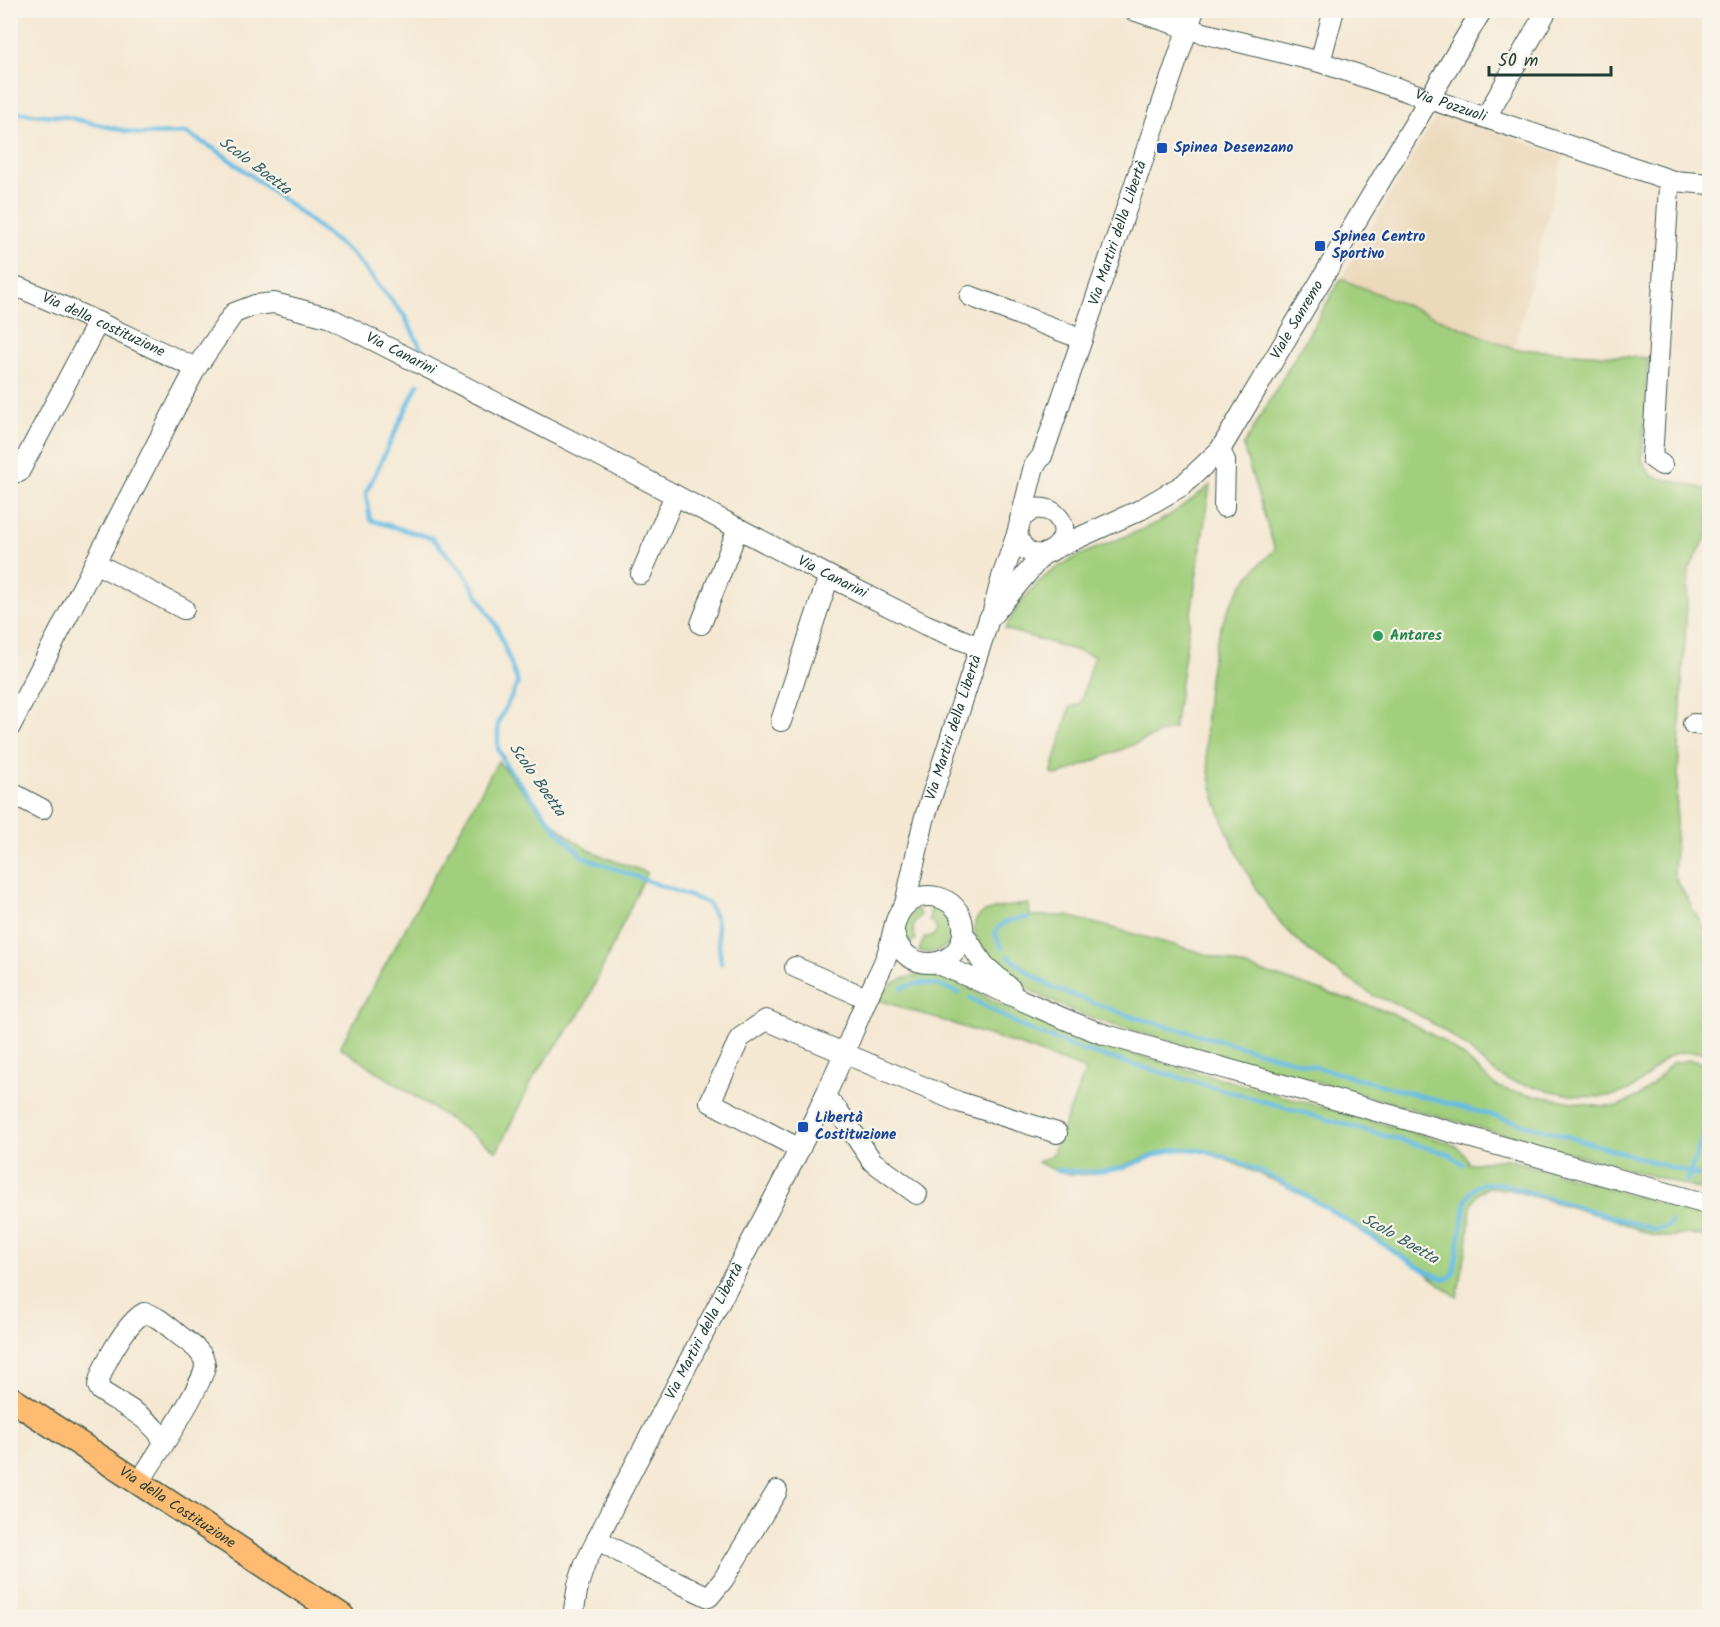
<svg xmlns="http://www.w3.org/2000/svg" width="1720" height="1627" viewBox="0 0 1720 1627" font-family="Kalam,sans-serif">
	<rect width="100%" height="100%" fill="#f7f3e8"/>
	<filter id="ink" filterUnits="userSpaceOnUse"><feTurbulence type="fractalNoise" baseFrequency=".0167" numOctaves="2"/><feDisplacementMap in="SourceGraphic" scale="12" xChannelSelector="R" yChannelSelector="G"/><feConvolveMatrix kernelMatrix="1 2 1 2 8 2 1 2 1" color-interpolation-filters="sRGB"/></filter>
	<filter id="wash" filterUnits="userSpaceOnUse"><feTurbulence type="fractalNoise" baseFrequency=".008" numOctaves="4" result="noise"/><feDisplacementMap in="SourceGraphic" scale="24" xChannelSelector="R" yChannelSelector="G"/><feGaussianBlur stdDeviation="1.35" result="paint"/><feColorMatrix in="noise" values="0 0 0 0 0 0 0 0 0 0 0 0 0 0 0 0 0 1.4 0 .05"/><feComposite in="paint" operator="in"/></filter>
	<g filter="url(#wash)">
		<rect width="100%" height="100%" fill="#f4e8d3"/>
		<path fill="#ecd8ba" d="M 1442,112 L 1563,156 L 1514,349 L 1341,279 L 1435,118 Z"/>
		<path fill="#a2cf7d" stroke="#608658" stroke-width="1.5" d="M 1341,279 L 1514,349 L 1648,358 L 1642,461 L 1652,476 L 1709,490 L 1709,532 L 1689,570 L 1681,704 L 1674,875 L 1704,929 L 1708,930 L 1709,934 L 1709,1054 C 1651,1042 1661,1082 1618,1094 C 1589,1103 1537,1088 1508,1080 C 1491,1072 1480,1059 1466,1047 C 1455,1038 1444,1030 1432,1023 C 1421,1016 1409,1010 1396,1004 C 1388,1000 1378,999 1371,994 C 1343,975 1311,956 1288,931 C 1269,911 1255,888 1242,863 C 1211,802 1200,758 1208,688 C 1214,631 1231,587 1275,550 L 1243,446 Z
			M 1210,485 L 1174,728 L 1059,775 L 1051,774 L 1070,707 L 1080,704 L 1094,656 L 1005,629 C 1042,555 1091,555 1158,522 C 1177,512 1194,498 1210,485 Z
			M 498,761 C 522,789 546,819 575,841 C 596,856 623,864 647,872 L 583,1009 L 535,1075 L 497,1151 L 340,1047 Z
			M 1029,904 L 1030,916 L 1067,916 L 1112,928 L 1196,951 L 1392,1013 L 1441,1040 L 1464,1057 L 1496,1086 L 1510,1091 L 1596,1106 L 1618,1106 L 1639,1096 L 1656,1081 L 1672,1063 L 1690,1060 L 1710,1064 L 1709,1192 L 1113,1025 C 1068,1010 1006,987 980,944 C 975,935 970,924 980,915 C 992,906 1015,906 1029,904 Z
			M 931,905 C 967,916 954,961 919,951 L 925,937 L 933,936 L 937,930 L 934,923 L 929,921 Z
			M 917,908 L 921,916 C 913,922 911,930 916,939 L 909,944 C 902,930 904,918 917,908 Z
			M 928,975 C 961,980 988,999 1018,1013 C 1044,1025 1070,1035 1097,1044 L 1447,1142 C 1459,1147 1465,1151 1468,1164 L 1507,1159 L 1709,1217 L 1709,1237 L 1689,1234 L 1667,1237 L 1654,1236 L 1615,1220 L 1512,1190 L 1488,1187 L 1477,1194 L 1471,1207 L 1467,1245 L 1457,1297 C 1392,1246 1320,1199 1243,1167 C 1228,1161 1212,1153 1196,1150 C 1140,1142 1099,1199 1038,1162 L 1052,1155 L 1086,1070 L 1019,1045 L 875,999 C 890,982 904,975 928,975 Z"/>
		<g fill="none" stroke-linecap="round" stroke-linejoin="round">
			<path stroke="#66bce3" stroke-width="4.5" d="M 10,112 L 66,117 L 139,134 L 186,133 L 218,151 L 288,203 L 353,255 L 404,315 L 423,352
				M 418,384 L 366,493 L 370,520 L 432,538 L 463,571 L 497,627 L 518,683 L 498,723 L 498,749 L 507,767 L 559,832 L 583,857 L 708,903 L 716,919 L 721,963
				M 1002,948 L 995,934 C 1000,920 1015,919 1028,918
				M 1008,956 L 1028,972 L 1053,988 L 1127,1015 L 1563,1135 L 1710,1179
				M 902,988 C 920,979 942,985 959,993
				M 970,998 L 1027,1029 L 1082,1050 L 1449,1154 L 1463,1164
				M 1057,1170 C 1078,1172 1099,1174 1120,1168 C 1152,1160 1166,1143 1203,1151 C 1260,1164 1320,1203 1369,1235 C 1393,1250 1417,1269 1444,1279 L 1451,1277 L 1454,1273 L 1466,1200 C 1475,1182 1483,1182 1502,1184 L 1656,1230 L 1667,1227 L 1671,1222
				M 1687,1181 L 1710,1117"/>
		</g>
	</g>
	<g filter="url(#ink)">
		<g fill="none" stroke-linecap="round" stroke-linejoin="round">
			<defs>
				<g id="minor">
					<path id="s1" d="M 1133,10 L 1199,32 L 1320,62 L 1673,181 L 1710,184"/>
					<path d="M 1320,62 L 1334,10"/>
					<path d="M 1486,117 L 1547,10"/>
					<path id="s2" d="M 10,284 C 74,309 134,340 196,368"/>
					<path d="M 970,296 L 1082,339"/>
					<path d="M 1220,450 L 1225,461 L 1224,507"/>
					<path d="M 1662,465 L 1652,458 L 1669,187 L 1673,181"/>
					<path d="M 19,472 L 98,322"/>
					<path d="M 1017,534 C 1029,578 1083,541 1056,515 C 1050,509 1041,508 1033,509 L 1020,519"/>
					<path id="s3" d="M 1056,548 L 1140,510 L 1183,485 L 1220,450 L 1482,10"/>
					<path d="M 95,563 L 184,609"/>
					<path d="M 641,574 L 675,495"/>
					<path id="s4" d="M 993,611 L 1002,577 L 1017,534 L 1034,466 L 1042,456 L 1047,442 L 1194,10"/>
					<path d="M 701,624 L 738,528"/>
					<path d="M 781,721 L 829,576"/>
					<path d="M 1693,724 L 1710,725"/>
					<path id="s5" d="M 10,727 L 196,368 L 234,313 L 255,305 L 274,303 L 328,317 L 591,451 L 829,576 L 926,625 L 979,647"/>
					<path d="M 10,792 L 42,809"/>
					<path id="s6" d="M 905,904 L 924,820 L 989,619 L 1043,554"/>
					<path d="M 963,933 L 984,965 L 1011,989"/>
					<path d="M 934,963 C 993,984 1047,1015 1106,1035 L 1710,1205"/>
					<path d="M 795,967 L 866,998"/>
					<path d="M 825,1097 L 839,1112 L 872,1161 L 917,1194"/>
					<path d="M 800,1149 L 710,1102 L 740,1038 L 766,1020 L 959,1102 L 1057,1133"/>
					<path d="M 139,1482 C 151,1464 206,1381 205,1365 C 204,1351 189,1343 179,1335 C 168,1326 157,1315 144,1313 C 127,1322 101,1367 98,1386 L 101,1391 C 122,1405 153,1419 164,1442"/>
					<path d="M 597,1539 L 644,1566 L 709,1597 L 723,1580 L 777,1491"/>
					<path id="s7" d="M 573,1616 L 578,1585 L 585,1564 L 613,1507 C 659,1420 704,1333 749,1246 C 775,1196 802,1147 825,1096 C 840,1065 852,1033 866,1001 C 872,987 879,974 885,960 C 892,945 893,919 902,909 C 920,885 960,896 963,926 C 967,970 902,978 894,932"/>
				</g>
				<g id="major">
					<path id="s8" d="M 10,1398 L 342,1616"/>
				</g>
			</defs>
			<use href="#minor" stroke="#3f574c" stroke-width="22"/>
			<use href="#major" stroke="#3f574c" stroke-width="27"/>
			<use href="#minor" stroke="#fff" stroke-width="20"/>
			<use href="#major" stroke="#ffbb71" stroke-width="24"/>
		</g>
	</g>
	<g fill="#1a4fb4" stroke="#f7f3e8" stroke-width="2">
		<rect x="1156" y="142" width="12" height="12" rx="3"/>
		<rect x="1314" y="240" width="12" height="12" rx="3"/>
		<rect x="797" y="1121" width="12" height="12" rx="3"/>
	</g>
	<circle fill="#2e9e5b" stroke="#f7f3e8" stroke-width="2" cx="1378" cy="636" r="6"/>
	<g text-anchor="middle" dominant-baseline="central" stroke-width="4.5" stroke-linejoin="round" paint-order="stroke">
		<g font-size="15" fill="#1f3d34" stroke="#f7f3e8">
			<text stroke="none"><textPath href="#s1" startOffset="332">Via Pozzuoli</textPath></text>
			<text stroke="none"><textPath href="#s4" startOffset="399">Via Martiri della Libertà</textPath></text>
			<text stroke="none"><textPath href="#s3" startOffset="344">Viale Sanremo</textPath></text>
			<text stroke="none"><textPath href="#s2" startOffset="102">Via della costituzione</textPath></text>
			<text stroke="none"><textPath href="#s5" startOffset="650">Via Canarini</textPath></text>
			<text stroke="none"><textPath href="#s5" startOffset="1136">Via Canarini</textPath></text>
			<text stroke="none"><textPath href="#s6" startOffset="183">Via Martiri della Libertà</textPath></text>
			<text stroke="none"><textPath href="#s7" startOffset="315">Via Martiri della Libertà</textPath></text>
			<text stroke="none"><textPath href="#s8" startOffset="200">Via della Costituzione</textPath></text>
		</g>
		<g font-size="15" font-weight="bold" fill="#164399" stroke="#f7f3e8" text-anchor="start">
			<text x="1174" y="148">Spinea Desenzano</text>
			<text x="1332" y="237">Spinea Centro<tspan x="1332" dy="17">Sportivo</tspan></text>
			<text x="815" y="1118">Libertà<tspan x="815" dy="17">Costituzione</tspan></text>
		</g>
		<g font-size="15" font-weight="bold" fill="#27864d" stroke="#f7f3e8" text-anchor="start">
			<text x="1390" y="636">Antares</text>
		</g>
		<g font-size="16" font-style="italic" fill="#315d60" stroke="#f7f3e8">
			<text transform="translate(255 166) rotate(37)">Scolo Boetta</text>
			<text transform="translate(537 780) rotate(55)">Scolo Boetta</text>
			<text transform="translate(1400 1239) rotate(30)">Scolo Boetta</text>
		</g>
	</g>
	<rect width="1720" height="1627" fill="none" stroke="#f7f3e8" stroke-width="36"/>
	<path d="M1489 66v9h122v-9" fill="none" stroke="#1f3d34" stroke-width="3"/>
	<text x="1498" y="66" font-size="18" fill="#1f3d34" stroke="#f7f3e8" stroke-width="4.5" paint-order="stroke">50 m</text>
</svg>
